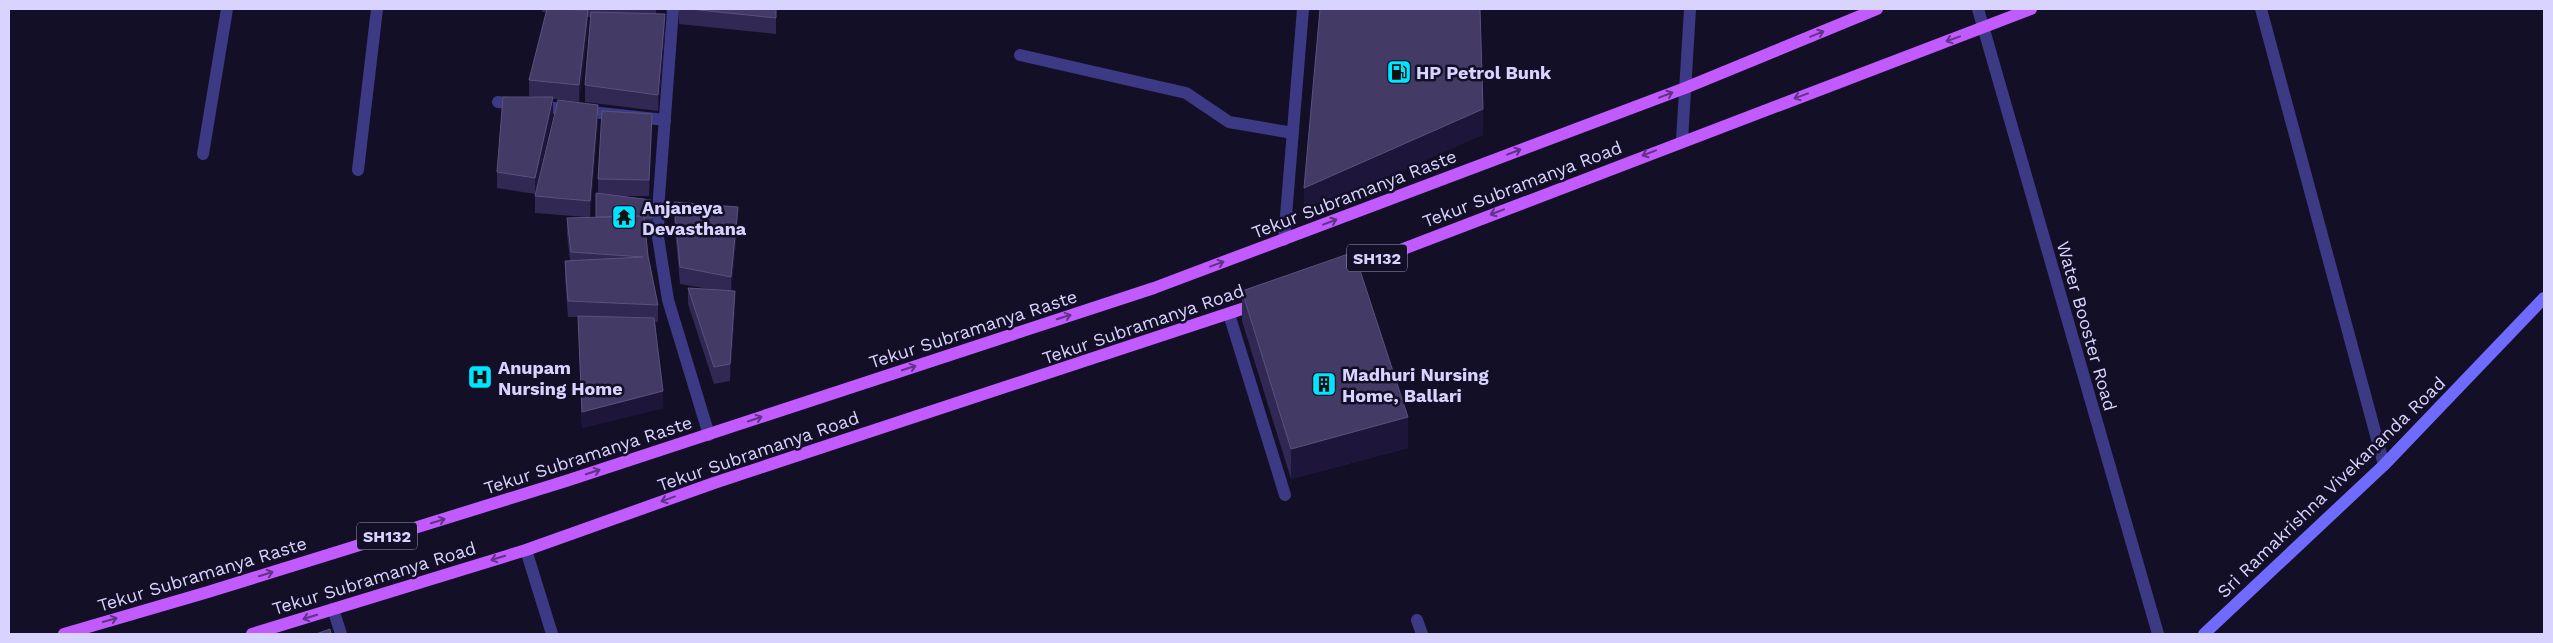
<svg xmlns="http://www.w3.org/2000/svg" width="2553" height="643" viewBox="0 0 2553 643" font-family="'Work Sans',sans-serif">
	<rect width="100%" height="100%" fill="#130f26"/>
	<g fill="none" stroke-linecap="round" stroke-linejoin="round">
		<path stroke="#3d3a85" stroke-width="12" d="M 498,102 L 665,120
			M 1229,314 L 1285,495"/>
		<path stroke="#3d3a85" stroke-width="12" d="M 673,9 L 659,197 L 658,237 L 668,300 L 709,435
			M 1978,9 L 2158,634
			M 2261,9 L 2384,465
			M 1020,55 L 1186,93 L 1229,122 L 1293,133
			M 1682,140 L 1690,9
			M 203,154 L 227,9
			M 358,170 L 377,9
			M 1284,240 L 1303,9
			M 526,550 L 552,634
			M 333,609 L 341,634
			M 1417,620 L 1422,634"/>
		<path stroke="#6f6bff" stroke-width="12" d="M 2204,634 L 2384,465 L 2544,298"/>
		<path stroke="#c25bff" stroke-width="12" d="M 1343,272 L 2031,9
			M 64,634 L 208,592 L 566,481 L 1154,288 L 1685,88 L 1877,9
			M 252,634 L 526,550 L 714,483 L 1257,304"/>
	</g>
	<path fill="#312854" d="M 542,9 L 656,9 L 656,14 L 665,31 L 658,111 L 585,102 L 585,85 L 591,17 L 588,17 L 588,26 L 579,102 L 553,99 L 553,113 L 535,194 L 497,188 L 497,172 L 536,97 L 529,96 L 529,80 L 546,12 L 542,12 Z
		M 679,9 L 776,9 L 776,34 L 679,24 Z
		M 598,121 L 590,217 L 596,217 L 598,193 L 598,179 L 652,130 L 649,196 L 620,196 L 652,218 L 652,227 L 645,227 L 648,256 L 658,305 L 658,322 L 655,322 L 663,408 L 582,428 L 578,317 L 568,317 L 565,278 L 565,261 L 570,261 L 567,234 L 567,218 L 586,217 L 535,213 L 535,196 Z
		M 674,202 L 738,223 L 731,291 L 735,307 L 730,381 L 714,384 L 688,304 L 688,288 L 709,289 L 680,284 L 674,219 Z
		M 1242,291 L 1408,448 L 1291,479 L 1242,321 Z"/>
	<path fill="#1d163a" d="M 588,10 L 588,26 L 579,102 L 579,85 Z
		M 665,14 L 665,31 L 658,111 L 658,95 Z
		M 553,97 L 553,113 L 535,194 L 535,178 Z
		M 598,105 L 598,121 L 590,218 L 590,201 Z
		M 1483,109 L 1483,135 L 1304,214 L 1304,188 Z
		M 652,114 L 652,130 L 649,196 L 649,180 Z
		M 738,207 L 738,223 L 731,293 L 731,277 Z
		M 735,291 L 735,307 L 730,381 L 730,364 Z
		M 663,391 L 663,408 L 582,428 L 582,412 Z
		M 1408,417 L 1408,448 L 1291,479 L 1291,449 Z"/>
	<path fill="#433a66" stroke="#5a527e" d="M 547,9 L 588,10 L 579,85 L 529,80 Z
		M 690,9 L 776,9 L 776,18 Z
		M 1320,9 L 1480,9 L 1483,109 L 1304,188 Z
		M 591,12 L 665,14 L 658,95 L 585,85 Z
		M 503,97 L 553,97 L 535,178 L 497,172 Z
		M 558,100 L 598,105 L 590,201 L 535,196 Z
		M 602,111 L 652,114 L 649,180 L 598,179 Z
		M 596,193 L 651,200 L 652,218 L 644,218 L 644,216 L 596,217 Z
		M 674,202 L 738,207 L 731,277 L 680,267 Z
		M 644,216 L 648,256 L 658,305 L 568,301 L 565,261 L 643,257 L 571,252 L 567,218 Z
		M 1354,252 L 1408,417 L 1291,449 L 1242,291 Z
		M 688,288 L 735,291 L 730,364 L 714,367 Z
		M 578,316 L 654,318 L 663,391 L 582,412 Z
		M 330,629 L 331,634 L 316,634 Z"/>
	<defs><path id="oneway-shaft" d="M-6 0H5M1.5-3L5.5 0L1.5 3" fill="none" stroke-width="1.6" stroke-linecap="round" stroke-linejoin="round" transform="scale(1.25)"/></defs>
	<g stroke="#623188">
		<use href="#oneway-shaft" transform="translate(1817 34) rotate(-22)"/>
		<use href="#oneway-shaft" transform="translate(1953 39) rotate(160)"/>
		<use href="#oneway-shaft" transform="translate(1666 95) rotate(-21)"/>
		<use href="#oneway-shaft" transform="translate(1801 96) rotate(160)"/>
		<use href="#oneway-shaft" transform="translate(1514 152) rotate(-21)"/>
		<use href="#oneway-shaft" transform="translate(1649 153) rotate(159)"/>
		<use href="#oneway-shaft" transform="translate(1497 212) rotate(159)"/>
		<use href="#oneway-shaft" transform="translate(1330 222) rotate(-21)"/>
		<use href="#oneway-shaft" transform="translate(1217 264) rotate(-20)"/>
		<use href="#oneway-shaft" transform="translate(1064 317) rotate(-18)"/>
		<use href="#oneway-shaft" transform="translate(909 368) rotate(-18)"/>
		<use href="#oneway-shaft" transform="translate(755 419) rotate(-19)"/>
		<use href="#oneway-shaft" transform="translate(593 472) rotate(-18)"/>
		<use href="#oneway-shaft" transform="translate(668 499) rotate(160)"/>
		<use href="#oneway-shaft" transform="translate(438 521) rotate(-17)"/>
		<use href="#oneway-shaft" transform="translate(498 558) rotate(163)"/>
		<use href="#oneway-shaft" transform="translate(266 574) rotate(-17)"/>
		<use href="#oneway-shaft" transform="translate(310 617) rotate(163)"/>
		<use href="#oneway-shaft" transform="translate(110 620) rotate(-16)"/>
	</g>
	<defs>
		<symbol id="fuel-square" viewBox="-11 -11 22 22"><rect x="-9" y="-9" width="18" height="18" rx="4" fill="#00e5ff" stroke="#130f26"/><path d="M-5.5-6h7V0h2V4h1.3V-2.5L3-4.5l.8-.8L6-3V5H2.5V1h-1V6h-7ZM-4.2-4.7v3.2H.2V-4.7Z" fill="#111"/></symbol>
		<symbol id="temple-square" viewBox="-11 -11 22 22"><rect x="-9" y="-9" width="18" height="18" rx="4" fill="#00e5ff" stroke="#130f26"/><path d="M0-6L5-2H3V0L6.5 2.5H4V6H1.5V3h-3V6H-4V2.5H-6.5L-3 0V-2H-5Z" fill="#111"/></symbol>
		<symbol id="hospital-square" viewBox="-11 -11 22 22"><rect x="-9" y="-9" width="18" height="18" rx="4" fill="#00e5ff" stroke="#130f26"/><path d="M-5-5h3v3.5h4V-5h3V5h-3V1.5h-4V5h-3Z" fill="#111"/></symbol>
		<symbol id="building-square" viewBox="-11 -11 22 22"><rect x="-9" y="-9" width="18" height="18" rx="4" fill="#00e5ff" stroke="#130f26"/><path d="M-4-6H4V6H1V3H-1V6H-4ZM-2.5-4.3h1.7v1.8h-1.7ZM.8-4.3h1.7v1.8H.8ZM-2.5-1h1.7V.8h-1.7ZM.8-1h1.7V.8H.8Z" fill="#111"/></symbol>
	</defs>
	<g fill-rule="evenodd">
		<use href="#fuel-square" x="1385" y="58" width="28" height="28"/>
		<use href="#temple-square" x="610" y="203" width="28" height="28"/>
		<use href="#hospital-square" x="466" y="363" width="28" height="28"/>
		<use href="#building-square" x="1310" y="370" width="28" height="28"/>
	</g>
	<g text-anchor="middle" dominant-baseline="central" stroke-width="5" stroke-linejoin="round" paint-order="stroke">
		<g fill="#130f26" stroke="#9e99be" stroke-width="1">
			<rect x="1347" y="244.5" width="60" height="27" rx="4"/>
			<rect x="357" y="522.5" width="60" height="27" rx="4"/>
		</g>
		<g font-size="16" font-weight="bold" fill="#d9d4ff">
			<text x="1377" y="258">SH132</text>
			<text x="387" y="536">SH132</text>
		</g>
		<g font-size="18" font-weight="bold" fill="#d9d4ff" stroke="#130f26" text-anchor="start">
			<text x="1416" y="72">HP Petrol Bunk</text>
			<text x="642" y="207">Anjaneya<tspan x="642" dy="21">Devasthana</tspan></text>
			<text x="498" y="367">Anupam<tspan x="498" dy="21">Nursing Home</tspan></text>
			<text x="1342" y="374">Madhuri Nursing<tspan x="1342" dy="21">Home, Ballari</tspan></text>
		</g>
		<g font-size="18" fill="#d9d4ff" stroke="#130f26">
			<text transform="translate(1522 184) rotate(-21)">Tekur Subramanya Road</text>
			<text transform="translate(1354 194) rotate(-21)">Tekur Subramanya Raste</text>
			<text transform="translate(1143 324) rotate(-19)">Tekur Subramanya Road</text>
			<text transform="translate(2087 326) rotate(74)">Water Booster Road</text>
			<text transform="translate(973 329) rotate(-18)">Tekur Subramanya Raste</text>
			<text transform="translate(758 451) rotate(-19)">Tekur Subramanya Road</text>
			<text transform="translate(588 455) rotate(-18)">Tekur Subramanya Raste</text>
			<text transform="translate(2331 487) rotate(-44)">Sri Ramakrishna Vivekananda Road</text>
			<text transform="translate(202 574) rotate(-17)">Tekur Subramanya Raste</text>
			<text transform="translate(374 578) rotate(-17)">Tekur Subramanya Road</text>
		</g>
	</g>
	<rect width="2553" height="643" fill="none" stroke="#d9d4ff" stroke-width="20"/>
</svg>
